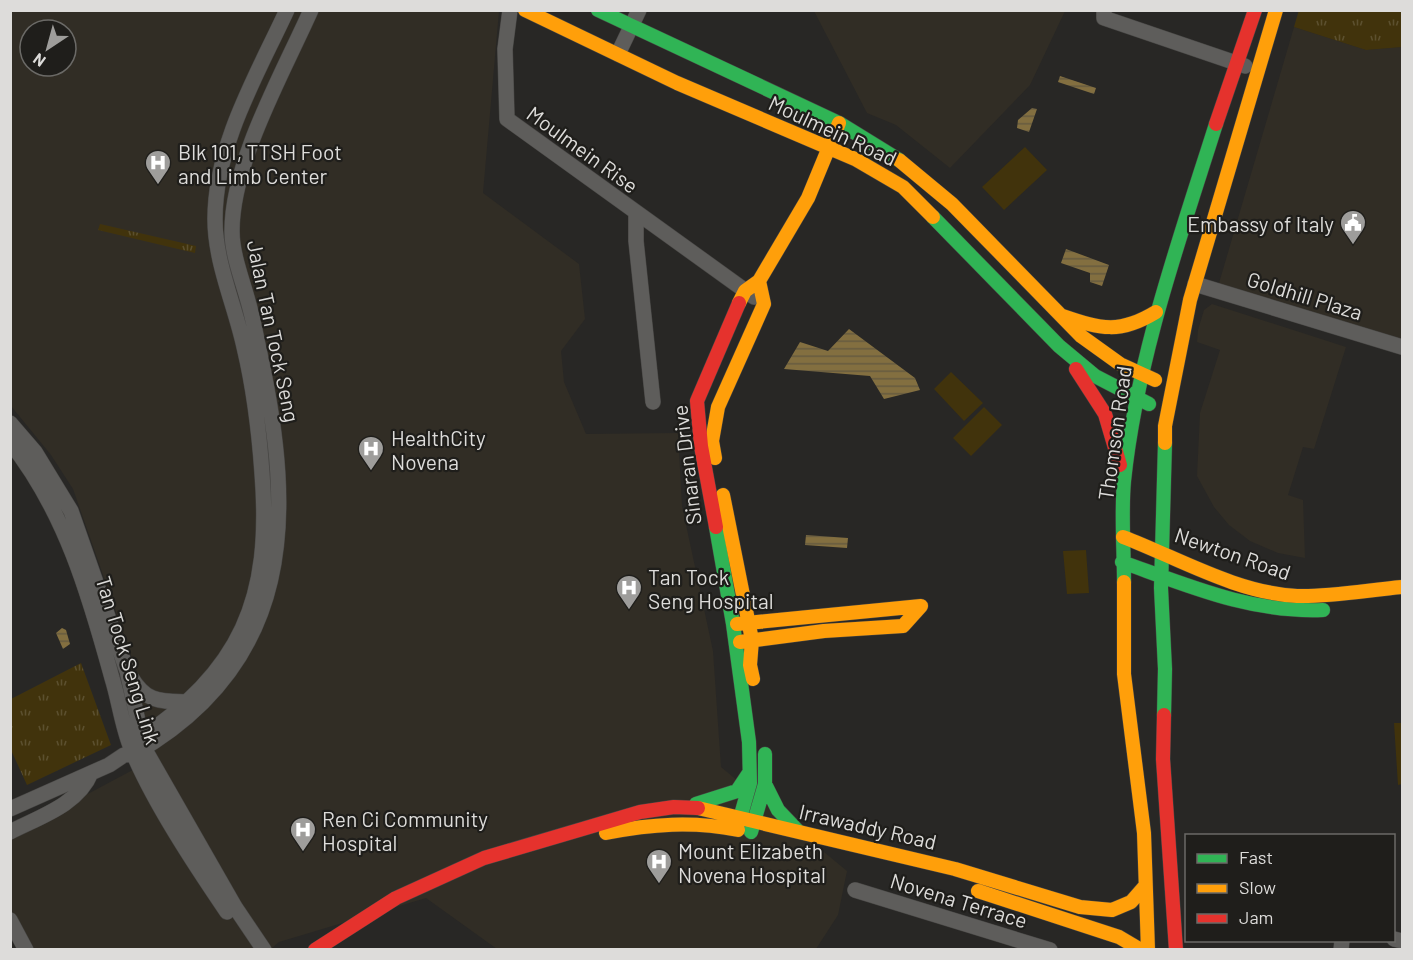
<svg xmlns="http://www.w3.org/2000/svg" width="1413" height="960" viewBox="0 0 1413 960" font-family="Barlow,sans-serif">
	<defs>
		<pattern id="grass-tufts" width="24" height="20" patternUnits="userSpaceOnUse" patternTransform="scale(1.5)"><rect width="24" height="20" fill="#41330c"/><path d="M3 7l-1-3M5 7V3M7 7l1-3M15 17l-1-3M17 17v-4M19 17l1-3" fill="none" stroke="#5c502f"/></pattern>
		<pattern id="water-rules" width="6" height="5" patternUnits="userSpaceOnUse" patternTransform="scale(1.5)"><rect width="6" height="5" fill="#836f40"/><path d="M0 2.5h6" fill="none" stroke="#665b40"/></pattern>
	</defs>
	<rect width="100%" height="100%" fill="#282725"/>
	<path fill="#312d25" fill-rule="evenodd" d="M 10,11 L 499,11 L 483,193 L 579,264 L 585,319 L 561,351 L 564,382 L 586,434 L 678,433 L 682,506 L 713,651 L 721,767 L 847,871 L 838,915 L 816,949 L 497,949 L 426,898 L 279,942 L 271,949 L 32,949 L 11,918 L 11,835 L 157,757 L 142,714 L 138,675 L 73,489 L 51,455 L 11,406 ZM 30,30 L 66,30 L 66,66 L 30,66 Z
		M 814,11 L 1065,11 L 1030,85 L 950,168 L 896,125 L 867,113 Z
		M 1294,27 L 1366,50 L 1402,47 L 1402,355 L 1217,290 Z
		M 1212,304 L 1346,347 L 1314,449 L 1303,447 L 1288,495 L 1303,500 L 1305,558 L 1278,553 L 1250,541 L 1229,525 L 1214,507 L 1197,476 L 1200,413 L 1220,350 L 1197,342 L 1198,330 L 1204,310 Z"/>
	<path fill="url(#grass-tufts)" d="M 1299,10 L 1402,11 L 1402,47 L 1366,50 L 1294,27 Z
		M 100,224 L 196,246 L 195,253 L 98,230 Z
		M 81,663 L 111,745 L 27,785 L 11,750 L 11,699 Z"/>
	<path fill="#41330c" d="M 1025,147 L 1047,170 L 1004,210 L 982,187 Z
		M 951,372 L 983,403 L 964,421 L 934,389 Z
		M 984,407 L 1002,425 L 971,456 L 953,438 Z
		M 1086,550 L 1089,593 L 1067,594 L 1063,551 Z
		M 1394,723 L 1402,723 L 1402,784 L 1398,785 Z"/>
	<path fill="url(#water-rules)" d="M 1060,76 L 1096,88 L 1094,94 L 1058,82 Z
		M 1032,108 L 1037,109 L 1029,132 L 1017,128 L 1018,120 Z
		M 1066,249 L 1109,265 L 1102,286 L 1090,282 L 1090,273 L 1061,263 Z
		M 849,329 L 915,378 L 920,390 L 884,399 L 870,376 L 784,369 L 800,342 L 828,351 Z
		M 806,535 L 848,538 L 847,548 L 805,545 Z
		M 62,628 L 66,630 L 70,644 L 63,649 L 56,633 Z"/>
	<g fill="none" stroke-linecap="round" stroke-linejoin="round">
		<defs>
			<path id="street" d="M 510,10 L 505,49 L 507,119 L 754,297
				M 1104,10 L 1104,18 L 1245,66
				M 618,54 L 639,10
				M 636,213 L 636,241 L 653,402
				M 1195,284 L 1402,347
				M 10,423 L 35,452 L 71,511 L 127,671 L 144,748 L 235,907 L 264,950
				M 10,442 C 65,511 89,594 112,678 C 119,700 122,726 131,748 C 152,800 195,865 227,912
				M 131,677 C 146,702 159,701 186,702
				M 135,742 C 242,670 272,600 262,473 C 259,430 254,389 244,347 C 235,305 215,263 215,219 C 215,145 257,75 287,10
				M 10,809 L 109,765 L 124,755 L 134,754 C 295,662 295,516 260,354 C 256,336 253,318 248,301 C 242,279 232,254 232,231 C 232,162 283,73 311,10
				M 10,832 C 39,817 78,805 91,773
				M 855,890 L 1050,950
				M 10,920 L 26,950
				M 1394,939 L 1402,941
				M 1341,950 L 1342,940"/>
			<path id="fast" d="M 598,10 L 839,123 L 899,160
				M 933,217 L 1059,346 L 1095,376 L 1149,404
				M 716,527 L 733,624 L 749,742 L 750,783 L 737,829
				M 1122,562 C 1189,586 1251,613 1323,610
				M 1124,582 C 1124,549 1121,514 1124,481 C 1137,358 1179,241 1216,124
				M 1164,715 L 1165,669 L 1161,588 L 1165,443
				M 765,784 L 778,810 L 798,831
				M 696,804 L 737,791 L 749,773
				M 751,832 L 765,784 L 765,754"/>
			<path id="slow" d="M 525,10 L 677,83 L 855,159 L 903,187 L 933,217
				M 899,160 L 952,204 L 1081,336 L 1120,364 L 1155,380
				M 739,303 L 745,291 L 759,281 L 808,198 L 839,123
				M 1063,316 C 1101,329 1120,334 1156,312
				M 1165,443 L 1165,426 L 1190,300 L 1276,10
				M 715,458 L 712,441 L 718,407 L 764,304 L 759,281
				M 723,495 L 752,640 L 750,665 L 753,679
				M 1123,537 C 1178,558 1237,593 1297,596 C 1331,597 1368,590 1402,587
				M 1124,582 L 1124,674 L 1144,833 L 1148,950
				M 737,624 L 921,606
				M 740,642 L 824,631 L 903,626 L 921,606
				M 698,808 L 955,869 L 1080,907 L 1112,910 L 1131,902 L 1145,886
				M 606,833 C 651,824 693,821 738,830
				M 978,891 L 1119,937 L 1141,950"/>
			<path id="jam" d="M 1216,124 L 1255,10
				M 1076,369 L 1105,414 L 1120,465
				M 716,527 L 701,446 L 697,401 L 739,303
				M 1164,715 L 1163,759 L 1176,950
				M 315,950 L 396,898 L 484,858 L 640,812 L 674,807 L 698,808"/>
		</defs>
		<use href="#street" stroke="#464543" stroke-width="16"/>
		<use href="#fast" stroke="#464543" stroke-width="15"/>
		<use href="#slow" stroke="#464543" stroke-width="15"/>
		<use href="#jam" stroke="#464543" stroke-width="15"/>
		<use href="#street" stroke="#5e5d5b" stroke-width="15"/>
		<use href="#fast" stroke="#30b455" stroke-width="14"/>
		<use href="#slow" stroke="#ff9f0a" stroke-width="14"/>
		<use href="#jam" stroke="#e5322d" stroke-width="14"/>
	</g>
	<defs>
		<symbol id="hospital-pin" viewBox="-11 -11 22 30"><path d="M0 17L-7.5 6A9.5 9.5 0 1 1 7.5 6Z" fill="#9e9d9b" stroke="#1f1e1b"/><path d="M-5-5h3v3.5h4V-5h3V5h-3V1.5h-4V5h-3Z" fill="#fff"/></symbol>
		<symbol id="civic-pin" viewBox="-11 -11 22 30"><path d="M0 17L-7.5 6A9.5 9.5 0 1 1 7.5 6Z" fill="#9e9d9b" stroke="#1f1e1b"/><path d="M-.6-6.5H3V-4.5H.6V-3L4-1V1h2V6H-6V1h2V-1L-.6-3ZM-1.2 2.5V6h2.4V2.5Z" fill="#fff"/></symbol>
	</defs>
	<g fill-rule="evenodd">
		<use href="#hospital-pin" x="143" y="148" width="30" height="40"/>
		<use href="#civic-pin" x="1338" y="208" width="30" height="40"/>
		<use href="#hospital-pin" x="356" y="434" width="30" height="40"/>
		<use href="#hospital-pin" x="614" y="573" width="30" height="40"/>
		<use href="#hospital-pin" x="288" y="815" width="30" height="40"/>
		<use href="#hospital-pin" x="644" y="847" width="30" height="40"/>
	</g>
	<g text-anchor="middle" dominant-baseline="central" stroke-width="4.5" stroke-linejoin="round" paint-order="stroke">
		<g font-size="21" fill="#dddcda" stroke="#1f1e1b">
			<text transform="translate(833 130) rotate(25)">Moulmein Road</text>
			<text transform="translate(583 149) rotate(36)">Moulmein Rise</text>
			<text transform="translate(1305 295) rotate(17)">Goldhill Plaza</text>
			<text transform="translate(274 331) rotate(78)">Jalan Tan Tock Seng</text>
			<text transform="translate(1114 433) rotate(-82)">Thomson Road</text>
			<text transform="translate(686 465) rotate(-97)">Sinaran Drive</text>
			<text transform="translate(1233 553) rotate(19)">Newton Road</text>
			<text transform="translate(129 660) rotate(73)">Tan Tock Seng Link</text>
			<text transform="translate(868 826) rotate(13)">Irrawaddy Road</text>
			<text transform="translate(959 900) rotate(17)">Novena Terrace</text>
		</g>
		<g font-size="21" fill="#dddcda" stroke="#1f1e1b" text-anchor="start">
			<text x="178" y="151">Blk 101, TTSH Foot<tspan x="178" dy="24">and Limb Center</tspan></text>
			<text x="1334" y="223" text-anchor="end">Embassy of Italy</text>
			<text x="391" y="437">HealthCity<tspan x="391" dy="24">Novena</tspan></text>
			<text x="648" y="576">Tan Tock<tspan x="648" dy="24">Seng Hospital</tspan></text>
			<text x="322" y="818">Ren Ci Community<tspan x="322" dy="24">Hospital</tspan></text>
			<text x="678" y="850">Mount Elizabeth<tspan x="678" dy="24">Novena Hospital</tspan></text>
		</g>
	</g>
	<rect width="1413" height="960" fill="none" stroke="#dddcda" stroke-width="24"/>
	<rect x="1185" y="834" width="210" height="108" fill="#1f1e1b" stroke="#6b6a67" stroke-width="1.5"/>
	<rect x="1197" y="854" width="30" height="9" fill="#30b455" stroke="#6b6a67" stroke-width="1.5"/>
	<text x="1239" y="864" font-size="18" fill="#dddcda">Fast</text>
	<rect x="1197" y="884" width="30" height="9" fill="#ff9f0a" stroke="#6b6a67" stroke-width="1.5"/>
	<text x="1239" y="894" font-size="18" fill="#dddcda">Slow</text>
	<rect x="1197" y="914" width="30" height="9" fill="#e5322d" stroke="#6b6a67" stroke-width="1.5"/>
	<text x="1239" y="924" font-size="18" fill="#dddcda">Jam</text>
	<g transform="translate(48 48) rotate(216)"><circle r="28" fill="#1f1e1b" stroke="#6b6a67" stroke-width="1.5"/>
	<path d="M0-4.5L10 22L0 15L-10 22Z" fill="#9e9d9b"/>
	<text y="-9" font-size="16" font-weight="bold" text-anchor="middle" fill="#dddcda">N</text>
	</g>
</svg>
